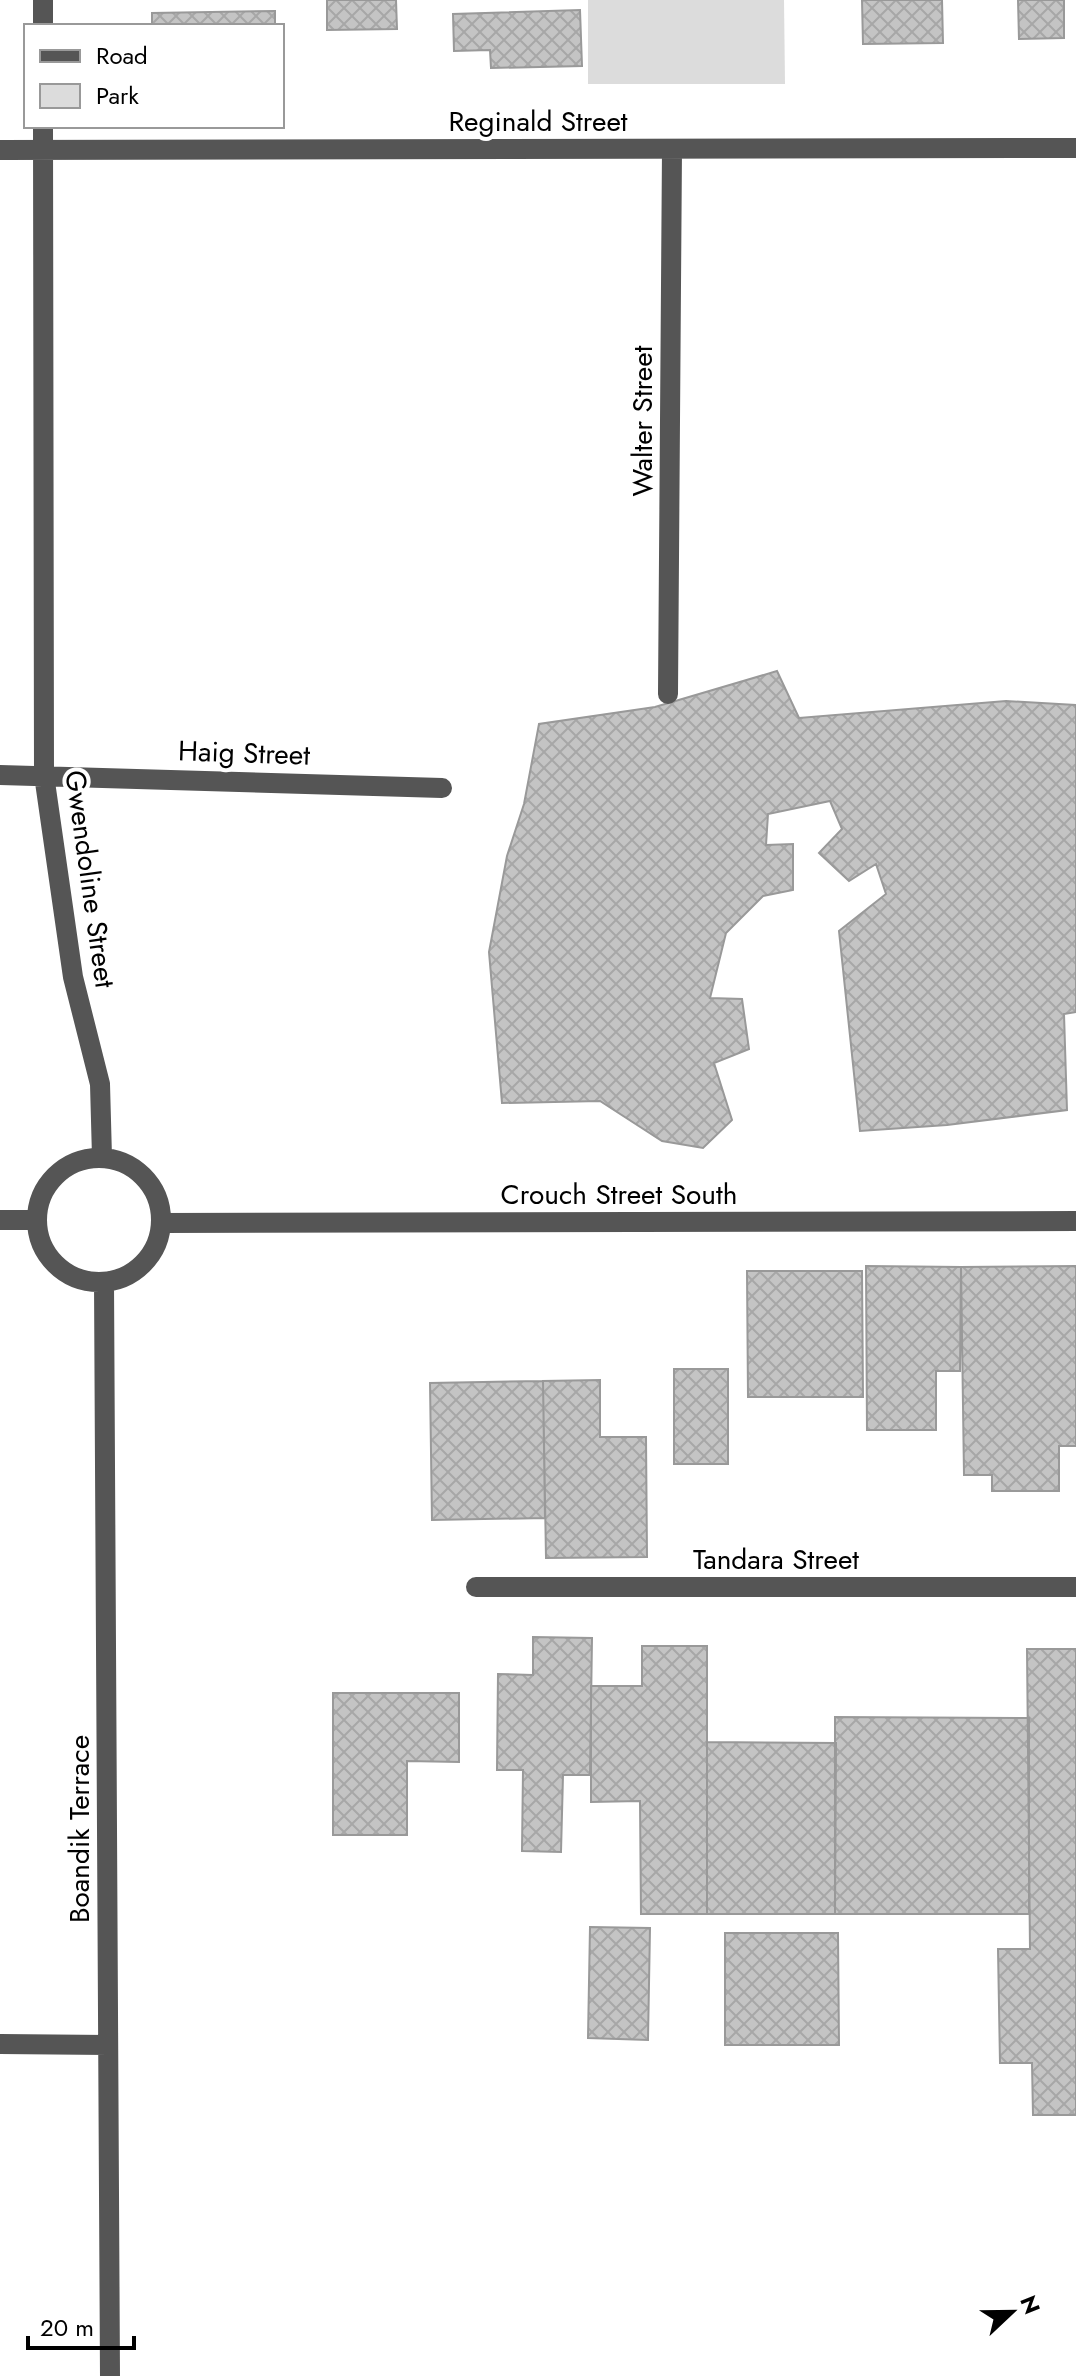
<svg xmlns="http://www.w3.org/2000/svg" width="1076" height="2376" viewBox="0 0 1076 2376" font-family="Jost,sans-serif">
	<defs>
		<pattern id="building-cross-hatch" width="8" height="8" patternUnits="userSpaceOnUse" patternTransform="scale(2)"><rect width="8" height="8" fill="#c4c4c4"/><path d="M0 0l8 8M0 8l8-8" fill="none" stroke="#a7a7a7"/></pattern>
	</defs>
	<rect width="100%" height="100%" fill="#fff"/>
	<path fill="#dcdcdc" d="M 588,0 L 784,0 L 785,84 L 588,84 Z"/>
	<path fill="url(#building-cross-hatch)" stroke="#999" stroke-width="2" d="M 327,0 L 396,0 L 397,29 L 327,30 Z
		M 862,0 L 942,0 L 943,43 L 863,44 Z
		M 1018,0 L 1064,0 L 1064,38 L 1019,39 Z
		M 580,10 L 582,66 L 491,68 L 490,50 L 454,51 L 453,14 Z
		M 275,11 L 275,26 L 152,26 L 152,13 Z
		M 777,671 L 799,718 L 1006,701 L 1076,705 L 1076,1012 L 1064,1014 L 1067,1110 L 947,1125 L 860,1131 L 839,931 L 886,894 L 876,864 L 849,881 L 819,853 L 842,829 L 830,801 L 768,814 L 766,845 L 793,844 L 793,890 L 763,896 L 726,933 L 710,998 L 742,999 L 749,1049 L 714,1063 L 732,1120 L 703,1148 L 662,1141 L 600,1101 L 502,1103 L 489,952 L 507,856 L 524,804 L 539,724 L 655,707 Z
		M 866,1266 L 961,1267 L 960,1371 L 936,1371 L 936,1430 L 867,1430 Z
		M 1076,1266 L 1076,1446 L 1059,1446 L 1059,1491 L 992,1491 L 992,1475 L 964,1475 L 961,1267 Z
		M 747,1271 L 862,1271 L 863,1397 L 748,1397 Z
		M 674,1369 L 728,1369 L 728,1464 L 674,1464 Z
		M 600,1380 L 600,1437 L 646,1437 L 647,1557 L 546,1558 L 543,1381 Z
		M 543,1381 L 545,1518 L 432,1520 L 430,1383 Z
		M 533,1637 L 592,1638 L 590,1775 L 563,1775 L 561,1852 L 522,1851 L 523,1770 L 497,1770 L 498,1674 L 533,1675 Z
		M 642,1646 L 707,1646 L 707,1914 L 641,1914 L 640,1801 L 591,1802 L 591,1686 L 642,1686 Z
		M 1027,1649 L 1076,1649 L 1076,2115 L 1033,2115 L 1032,2063 L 1000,2063 L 998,1949 L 1030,1949 Z
		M 333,1693 L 459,1693 L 459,1762 L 407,1761 L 407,1835 L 333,1835 Z
		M 835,1717 L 1029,1718 L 1029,1914 L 835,1914 Z
		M 707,1742 L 836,1743 L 835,1914 L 707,1914 Z
		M 590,1927 L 650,1928 L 648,2040 L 588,2038 Z
		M 725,1933 L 838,1933 L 839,2045 L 725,2045 Z"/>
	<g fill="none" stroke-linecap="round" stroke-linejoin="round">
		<path stroke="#555" stroke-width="20" d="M 43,0 L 43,26
			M 43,126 L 44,775 L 73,977 L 100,1084 L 102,1157
			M 0,150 L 1076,148
			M 668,694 L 672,149
			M 0,775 L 442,788
			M37 1220a62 62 0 1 1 124 0a62 62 0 1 1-124 0Z
			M 0,1220 L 36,1220
			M 161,1223 L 1076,1221
			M 104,1282 L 110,2376
			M 476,1587 L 1076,1587
			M 0,2044 L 108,2045"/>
	</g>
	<g text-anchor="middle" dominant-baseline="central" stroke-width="8" stroke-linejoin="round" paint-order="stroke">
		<g font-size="28" fill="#000" stroke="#fff">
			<text x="538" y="121">Reginald Street</text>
			<text transform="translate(642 421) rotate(-90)">Walter Street</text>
			<text transform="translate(244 753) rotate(2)">Haig Street</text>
			<text transform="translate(90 879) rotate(82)">Gwendoline Street</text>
			<text x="619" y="1194">Crouch Street South</text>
			<text x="776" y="1559">Tandara Street</text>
			<text transform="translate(79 1829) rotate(-90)">Boandik Terrace</text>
		</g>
	</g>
	<rect x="24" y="24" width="260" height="104" fill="#ffffff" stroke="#999999" stroke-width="2"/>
	<rect x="40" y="50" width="40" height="12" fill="#555555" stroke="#999999" stroke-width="2"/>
	<text x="96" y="64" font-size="24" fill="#000000">Road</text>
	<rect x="40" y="84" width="40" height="24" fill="#dcdcdc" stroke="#999999" stroke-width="2"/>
	<text x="96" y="104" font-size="24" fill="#000000">Park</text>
	<g transform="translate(1012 2312) rotate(68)" stroke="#ffffff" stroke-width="6" paint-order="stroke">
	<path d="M0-6L14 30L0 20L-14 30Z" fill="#000000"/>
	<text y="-12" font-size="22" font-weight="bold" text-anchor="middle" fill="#000000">N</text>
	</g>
	<path d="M28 2336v12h106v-12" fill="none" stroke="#000000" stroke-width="4"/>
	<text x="40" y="2336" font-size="24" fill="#000000" stroke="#ffffff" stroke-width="6" paint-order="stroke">20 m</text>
</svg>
